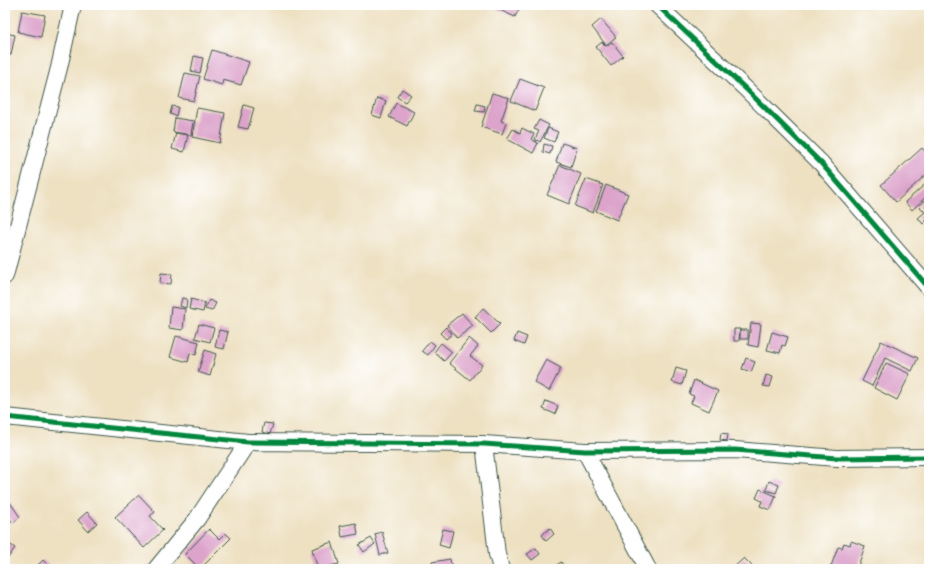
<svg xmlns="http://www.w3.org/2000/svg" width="934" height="574" viewBox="0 0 934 574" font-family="'Gochi Hand',sans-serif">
	<rect width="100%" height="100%" fill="#fff"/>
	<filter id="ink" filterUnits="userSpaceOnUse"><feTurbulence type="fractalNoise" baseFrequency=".025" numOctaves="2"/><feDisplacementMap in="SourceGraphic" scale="8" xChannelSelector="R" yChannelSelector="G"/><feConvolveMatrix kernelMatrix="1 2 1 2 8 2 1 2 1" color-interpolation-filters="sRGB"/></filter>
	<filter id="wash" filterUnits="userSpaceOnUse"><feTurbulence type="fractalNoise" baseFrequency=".012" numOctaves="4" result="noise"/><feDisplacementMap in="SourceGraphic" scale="16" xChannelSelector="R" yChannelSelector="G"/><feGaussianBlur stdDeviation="0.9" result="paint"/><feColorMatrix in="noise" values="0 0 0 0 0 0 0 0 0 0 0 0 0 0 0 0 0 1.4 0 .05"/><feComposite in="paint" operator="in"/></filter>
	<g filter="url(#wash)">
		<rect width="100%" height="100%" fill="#eee1c2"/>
		<g id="blocks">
			<path fill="#dca3cb" d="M 489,5 L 521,5 L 515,17 Z
				M 22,11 L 45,15 L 41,37 L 18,32 Z
				M 601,19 L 616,37 L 606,45 L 592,27 Z
				M 5,33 L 15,35 L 11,55 L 5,54 Z
				M 602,42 L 606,46 L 612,42 L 623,56 L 611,66 L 596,47 Z
				M 212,50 L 249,62 L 241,85 L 223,80 L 222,85 L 203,79 Z
				M 194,56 L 203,58 L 200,73 L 191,71 Z
				M 185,73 L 200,76 L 194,101 L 179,98 Z
				M 520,79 L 544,88 L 535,111 L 511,101 Z
				M 402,89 L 411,95 L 405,102 L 397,97 Z
				M 492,93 L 509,98 L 501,121 L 506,123 L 502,134 L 481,127 Z
				M 377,98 L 386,101 L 381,118 L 372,115 Z
				M 396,103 L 414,112 L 407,126 L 389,117 Z
				M 477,104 L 485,106 L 484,112 L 475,111 Z
				M 244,105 L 254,108 L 248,129 L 238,127 Z
				M 172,106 L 178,107 L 176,116 L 170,114 Z
				M 197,108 L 225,113 L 220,143 L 192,137 Z
				M 175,118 L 193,121 L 191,135 L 173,132 Z
				M 539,120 L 549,125 L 540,142 L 535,139 L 539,131 L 534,129 Z
				M 522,128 L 534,134 L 531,139 L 538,143 L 533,153 L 507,139 L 513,129 L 520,133 Z
				M 548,128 L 558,132 L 554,142 L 544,138 Z
				M 176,133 L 188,135 L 184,152 L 172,149 Z
				M 562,143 L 577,148 L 571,167 L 556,162 Z
				M 544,144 L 552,146 L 550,154 L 543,152 Z
				M 922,148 L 929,156 L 929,172 L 896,202 L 881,185 Z
				M 560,165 L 581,174 L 569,204 L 547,195 Z
				M 586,179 L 603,185 L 593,213 L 575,206 Z
				M 929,181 L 929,194 L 912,210 L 905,202 Z
				M 606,185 L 628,194 L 617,220 L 596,211 Z
				M 929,197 L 929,218 L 923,224 L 918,218 L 925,212 L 919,206 Z
				M 161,273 L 172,274 L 171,284 L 160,283 Z
				M 182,298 L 187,299 L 186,308 L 180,306 Z
				M 191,299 L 205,303 L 203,312 L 189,309 Z
				M 209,300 L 216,303 L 212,311 L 205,309 Z
				M 171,307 L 185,309 L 183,330 L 169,328 Z
				M 483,308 L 500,324 L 491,333 L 475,317 Z
				M 462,313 L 473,326 L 457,338 L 447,325 Z
				M 751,323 L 761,324 L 758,347 L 748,345 Z
				M 199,324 L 214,328 L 210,342 L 195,338 Z
				M 446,327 L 452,334 L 446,339 L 440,333 Z
				M 734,329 L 740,329 L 739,341 L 734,341 Z
				M 219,330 L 228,332 L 224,349 L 215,347 Z
				M 740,330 L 748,330 L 748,339 L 740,339 Z
				M 772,332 L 788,337 L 785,346 L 782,345 L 780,353 L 767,350 Z
				M 517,333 L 527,337 L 524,345 L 514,341 Z
				M 176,336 L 199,342 L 196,355 L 190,353 L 188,362 L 170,357 Z
				M 469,338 L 478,346 L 470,356 L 482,365 L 470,380 L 449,363 Z
				M 430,341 L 435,345 L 428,355 L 422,351 Z
				M 881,341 L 918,358 L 912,371 L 885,358 L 872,386 L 862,381 Z
				M 441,343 L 452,352 L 444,361 L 434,352 Z
				M 205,350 L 216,354 L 210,376 L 198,372 Z
				M 746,358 L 755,362 L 751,372 L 742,369 Z
				M 546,360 L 561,368 L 549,391 L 534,382 Z
				M 886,363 L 910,374 L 897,400 L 874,388 Z
				M 676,368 L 686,371 L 682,385 L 672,382 Z
				M 766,375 L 773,377 L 770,387 L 763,386 Z
				M 694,380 L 718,391 L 709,411 L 691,403 L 694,396 L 689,394 Z
				M 546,401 L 558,406 L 555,414 L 543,409 Z
				M 264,423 L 273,424 L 270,434 L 262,432 Z
				M 721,433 L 728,434 L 727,441 L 720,440 Z
				M 769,481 L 779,485 L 776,493 L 766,490 Z
				M 760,489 L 776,496 L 770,510 L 760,506 L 762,501 L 756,498 Z
				M 139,495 L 155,512 L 150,516 L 163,530 L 144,548 L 115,517 Z
				M 9,501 L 20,517 L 13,523 L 6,514 L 5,514 L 5,503 Z
				M 87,512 L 97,523 L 88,531 L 78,520 Z
				M 356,523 L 358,534 L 342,537 L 340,526 Z
				M 550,528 L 554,534 L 546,541 L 542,535 Z
				M 209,529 L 219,539 L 225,533 L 231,538 L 200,569 L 185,554 Z
				M 443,529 L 453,531 L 449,548 L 439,545 Z
				M 382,532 L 388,553 L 380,555 L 375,534 Z
				M 371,538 L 375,544 L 364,552 L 359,545 Z
				M 5,541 L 15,548 L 5,562 Z
				M 851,541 L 865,546 L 857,569 L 830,569 L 838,547 L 842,548 L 844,543 L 850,545 Z
				M 332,542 L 339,564 L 318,569 L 312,549 Z
				M 536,548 L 540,554 L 532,560 L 527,554 Z
				M 744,558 L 755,569 L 732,569 Z
				M 450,559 L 452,569 L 433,569 L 432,562 Z
				M 43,560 L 52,569 L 34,569 Z
				M 561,562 L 566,569 L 554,569 L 553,568 Z"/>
		</g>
	</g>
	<g filter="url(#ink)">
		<use href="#blocks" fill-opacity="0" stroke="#3e5649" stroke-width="1"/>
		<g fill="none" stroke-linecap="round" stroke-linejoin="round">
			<defs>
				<path id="minor" d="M 657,5 L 747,90 L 821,163 L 929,288
					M 5,276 L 59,68 L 73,5
					M 5,417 L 248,442 L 484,444 L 585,451 L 735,450 L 837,458 L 929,457
					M 484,444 L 497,554 L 501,569
					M 585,451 L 648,569
					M 156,569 L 197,519 L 248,442"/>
			</defs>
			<use href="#minor" stroke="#3e5649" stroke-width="18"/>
			<use href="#minor" stroke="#fff" stroke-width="16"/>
			<defs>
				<path id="cycleway" d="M 657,5 L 747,90 L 821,163 L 929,288
					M 5,417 L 248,442 L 484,444 L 585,451 L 735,450 L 837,458 L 929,457"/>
			</defs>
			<use href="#cycleway" stroke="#fff" stroke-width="8"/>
			<use href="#cycleway" stroke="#00873e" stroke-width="5"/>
		</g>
	</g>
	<rect width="934" height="574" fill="none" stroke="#fff" stroke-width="20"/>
</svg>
